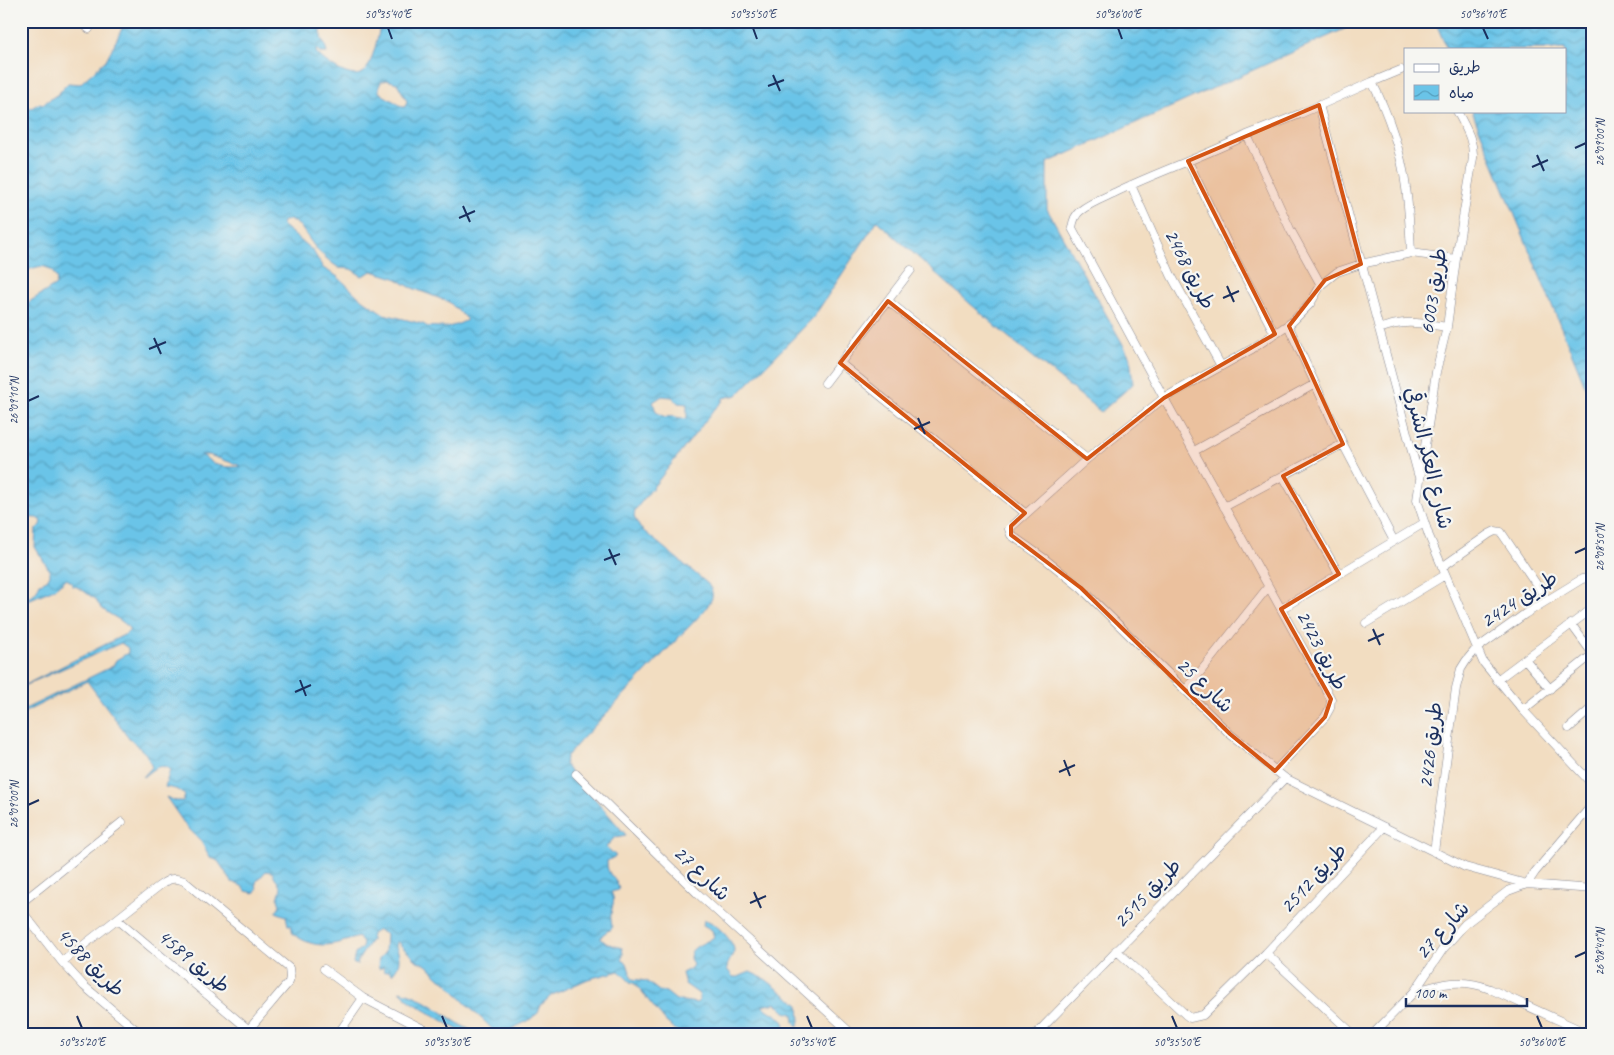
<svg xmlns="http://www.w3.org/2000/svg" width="1614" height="1055" viewBox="0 0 1614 1055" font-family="Caveat,'Playpen Sans Arabic',sans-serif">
	<defs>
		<pattern id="water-waves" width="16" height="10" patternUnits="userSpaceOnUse" patternTransform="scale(1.25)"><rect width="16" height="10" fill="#6ac4e8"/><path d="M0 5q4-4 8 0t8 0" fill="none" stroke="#56a0bf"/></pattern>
	</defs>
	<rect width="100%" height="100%" fill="#f6f6f2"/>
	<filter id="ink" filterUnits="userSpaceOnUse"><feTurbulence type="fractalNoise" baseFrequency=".02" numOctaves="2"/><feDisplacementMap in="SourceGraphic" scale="10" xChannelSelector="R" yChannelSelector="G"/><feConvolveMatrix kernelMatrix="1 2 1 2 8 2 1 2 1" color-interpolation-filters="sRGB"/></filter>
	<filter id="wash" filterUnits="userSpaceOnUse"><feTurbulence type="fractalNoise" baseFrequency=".0096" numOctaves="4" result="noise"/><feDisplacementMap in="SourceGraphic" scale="20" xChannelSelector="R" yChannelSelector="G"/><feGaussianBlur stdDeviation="1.12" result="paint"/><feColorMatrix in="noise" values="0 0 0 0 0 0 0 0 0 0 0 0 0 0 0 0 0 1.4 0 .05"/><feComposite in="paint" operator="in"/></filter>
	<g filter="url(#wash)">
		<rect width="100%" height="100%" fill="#f2ddc1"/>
		<path fill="url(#water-waves)" stroke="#427aa3" fill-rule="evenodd" d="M 122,21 L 321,21 L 321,38 L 325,45 L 327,53 L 320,53 L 317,48 L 316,52 C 323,61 354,85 366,70 C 373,60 379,33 381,21 L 1362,21 L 1047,163 L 1047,209 L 1130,357 L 1133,384 L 1101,412 L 1001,331 L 877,221 L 813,318 L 737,395 L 723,398 L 722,402 L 714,410 L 635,510 L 634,517 L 640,528 L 708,584 C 716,596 712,599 704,611 L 581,740 L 566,757 L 565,764 L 578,784 L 589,792 L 626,835 L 615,837 L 606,847 L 616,856 L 607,861 C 606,877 617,876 619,890 L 611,892 C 616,901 612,905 611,914 C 610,918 612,923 612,928 L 602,935 L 601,939 L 606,943 L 622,948 L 623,954 L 622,960 L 627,963 L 632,979 L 646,981 L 659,991 L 666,992 L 676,1000 L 697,1003 L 700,999 L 699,994 L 685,984 L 682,973 L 690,969 L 693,965 L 690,958 L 691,952 C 697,944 706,943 714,937 L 712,930 L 703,925 L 704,920 C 713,920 734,941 734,950 C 734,957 727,961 727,969 L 733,977 L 738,977 L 750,972 L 765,979 L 799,1005 L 800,1021 L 798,1027 L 794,1022 L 793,1014 L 785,1012 L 776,1003 L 762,1006 L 782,1019 L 785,1025 L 777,1034 L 681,1034 L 666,1022 L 635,984 L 630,982 L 619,971 L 588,979 L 552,995 L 541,1005 L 538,1013 L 528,1021 L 500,1034 C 492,1031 488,1024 482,1019 C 469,1008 458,995 447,983 C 445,980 440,979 437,976 C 434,974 433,970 430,968 C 426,964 420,963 416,960 C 410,953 403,949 397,941 L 396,947 C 401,957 400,966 392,974 L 388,970 L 384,972 L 383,967 L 379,969 C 377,960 379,959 385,952 L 386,934 L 378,930 L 372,934 L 371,940 L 357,962 L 358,965 L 353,963 L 355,954 L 362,948 L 363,943 L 358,937 C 333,945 317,951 293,934 L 291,925 L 288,925 L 286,916 L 276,912 L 280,905 L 278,899 L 281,888 L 272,872 L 266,871 L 256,882 L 257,890 L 254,893 L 246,891 L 242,886 L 232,882 L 218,861 L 210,857 L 200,840 L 186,826 L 166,797 L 176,801 L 183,801 L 185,796 C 181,789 172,788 165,787 L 170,770 C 160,761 151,771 143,777 L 152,767 L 146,754 L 130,739 L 87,681 L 21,714 L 21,711 L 113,666 L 116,660 L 128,653 L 128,648 L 121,643 L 21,687 L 126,634 L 130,630 C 122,616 101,615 96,599 C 88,596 82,587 73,586 L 70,581 L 66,579 L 54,589 L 21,603 L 36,592 L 40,583 L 47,580 L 50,575 L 50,571 L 35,547 L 36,529 L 40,525 L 41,521 L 37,518 L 21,517 L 21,351 L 25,348 L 28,341 L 21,328 L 21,307 L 56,285 L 57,279 C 47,261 39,266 23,272 L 21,271 L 21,114 L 40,103 L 43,104 L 58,94 L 68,83 L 80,84 L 106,60 L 119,35 L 123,26 ZM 387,80 L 397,83 L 407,101 L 405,107 L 402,107 C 395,101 386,98 379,92 L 379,86 L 381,82 ZM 291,220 L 300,226 L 317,250 L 332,263 L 339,268 L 351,269 L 362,276 L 372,271 L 395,278 L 410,287 L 449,302 L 467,320 C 460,324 449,328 441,327 C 436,327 434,326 428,327 L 423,324 L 384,314 L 359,297 L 338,277 L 323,268 L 313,251 L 282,225 L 283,221 ZM 662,396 L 672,397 L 678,403 L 687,404 L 687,419 L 670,416 L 665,417 L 656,412 L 653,402 ZM 200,455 L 209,455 L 241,466 C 233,468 218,467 211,462 C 207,459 206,457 200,455 Z
			M 1435,21 L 1593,21 L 1593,405 L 1472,111 L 1565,111 L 1565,49 L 1447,49 Z
			M 400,991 C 424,996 441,1013 461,1025 C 466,1028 473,1031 479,1034 L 465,1034 L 410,1001 Z"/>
	</g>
	<g filter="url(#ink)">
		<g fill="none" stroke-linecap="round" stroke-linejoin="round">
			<defs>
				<path id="street" d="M 79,21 L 89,29
					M 1401,70 L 1372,82 C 1388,113 1402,154 1406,188 C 1409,209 1410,231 1411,253
					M 1319,105 L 1418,474
					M 1457,111 C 1465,127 1474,140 1473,158 L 1456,259 L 1447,327 L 1436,372 L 1417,500 L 1429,536 L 1483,662 L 1523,710 L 1593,785
					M 1247,135 L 1300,114 L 1372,82
					M 1188,161 L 1229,247 L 1275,334
					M 1131,185 L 1171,275 L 1221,366
					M 1456,259 L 1411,253 L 1361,264 L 1337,272 L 1321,285 L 1310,304 L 1292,322 L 1252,349 L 1164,398 L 1087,459 L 1009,529 L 1011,535 L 1045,559 L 1081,588 L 1230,734 L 1285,778 L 1465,867 L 1527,884 L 1593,889
					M 888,301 L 1087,459
					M 1288,325 L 1343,444 L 1394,541
					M 1379,329 C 1405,319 1420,323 1447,327
					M 840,363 L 1025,513
					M 825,383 L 911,270
					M 1194,451 L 1315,384
					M 1283,476 L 1339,574
					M 1224,507 L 1343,444
					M 1442,567 L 1489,534 L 1495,531 L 1501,532 L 1547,600
					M 1281,609 L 1424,523
					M 1366,623 L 1445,575
					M 1571,624 L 1593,654
					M 1525,659 L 1550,689
					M 1497,680 L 1593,608
					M 1185,691 L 1268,587
					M 1523,710 L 1593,654
					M 1569,728 L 1593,707
					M 1275,771 L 1325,717 L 1330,708 L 1331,699 L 1164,398 L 1072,228 C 1073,221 1075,215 1080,211 C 1091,202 1106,197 1118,191 C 1160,171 1205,156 1247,135 L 1290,229 L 1321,285
					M 576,774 L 697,893 L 852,1034
					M 1434,852 L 1456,688 L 1461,669 L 1466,661 L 1476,649 L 1525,614 L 1582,579 L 1588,578 L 1593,580
					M 21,903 L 122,822
					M 21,910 L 62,962 L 84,986 L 141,1034
					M 117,919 L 248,1029
					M 1116,950 L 1186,1015 L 1190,1018 L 1203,1015 L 1266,953 L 1384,827
					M 1266,953 L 1353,1034
					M 62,962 L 159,886 C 168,880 173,876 184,881 L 289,968 L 290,977 L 289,982 L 245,1034
					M 324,969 L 363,998 L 433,1034
					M 1414,992 C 1441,983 1463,978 1490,989 L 1589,1034
					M 21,1028 L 27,1034
					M 338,1034 L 363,998
					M 1036,1034 L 1285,778
					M 1373,1034 L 1414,992 L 1443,949 L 1465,924 L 1508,891 L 1527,884 L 1535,872 L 1593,804"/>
			</defs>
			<use href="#street" stroke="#868690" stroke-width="9"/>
			<use href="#street" stroke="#fff" stroke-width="8"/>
		</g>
	</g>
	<path fill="#d45514" fill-opacity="0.2" stroke="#d45514" stroke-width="4" stroke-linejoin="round" d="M 1319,105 L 1361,264 L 1325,280 L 1289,326 L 1343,444 L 1283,476 L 1339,574 L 1281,609 L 1331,699 L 1325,717 L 1275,771 L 1230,734 L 1081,588 L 1011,535 L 1011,526 L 1025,513 L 840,363 L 888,301 L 1087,459 L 1164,398 L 1275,334 L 1188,161 Z"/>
	<path fill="none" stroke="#1b2f5e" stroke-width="2" d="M 388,28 L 392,39M 753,28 L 757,39M 1118,28 L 1122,39M 1483,28 L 1488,39M 773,75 L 780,91M 768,86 L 784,80M 1575,148 L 1586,143M 1537,155 L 1544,171M 1532,167 L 1548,160M 463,206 L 470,222M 459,218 L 475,211M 1227,286 L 1234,302M 1223,298 L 1239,291M 154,338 L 161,354M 149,349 L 166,342M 28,401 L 39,396M 918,418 L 925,434M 914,429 L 930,422M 609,549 L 616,565M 1575,553 L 1586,548M 604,560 L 620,554M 1373,629 L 1380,645M 1368,641 L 1384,634M 300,680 L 306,696M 295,692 L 311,685M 1064,760 L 1070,776M 1059,772 L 1075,765M 28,805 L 39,800M 754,892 L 761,908M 750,903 L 766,896M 1575,957 L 1586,952M 77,1016 L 82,1028M 442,1016 L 447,1028M 807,1016 L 812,1028M 1172,1016 L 1177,1028M 1537,1016 L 1542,1028"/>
	<g text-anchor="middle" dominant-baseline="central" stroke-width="4.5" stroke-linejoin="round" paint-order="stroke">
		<g font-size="21" fill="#1b2f5e" stroke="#f6f6f2">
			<text transform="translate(1190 269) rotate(63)">طريق 2468</text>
			<text transform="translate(1433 291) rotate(-81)">طريق 6003</text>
			<text transform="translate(1429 458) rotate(76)">شارع العكر الشرقي</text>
			<text transform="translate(1519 599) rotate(-33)">طريق 2424</text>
			<text transform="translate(1322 650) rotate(63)">طريق 2423</text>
			<text transform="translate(1205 685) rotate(44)">شارع 25</text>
			<text transform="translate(1430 745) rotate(-83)">طريق 2426</text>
			<text transform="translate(702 873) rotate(44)">شارع 27</text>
			<text transform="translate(1313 878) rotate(-47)">طريق 2512</text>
			<text transform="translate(1147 893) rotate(-46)">طريق 2515</text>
			<text transform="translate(1442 930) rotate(-48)">شارع 27</text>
			<text transform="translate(194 961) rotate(40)">طريق 4589</text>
			<text transform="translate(91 962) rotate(46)">طريق 4588</text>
		</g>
	</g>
	<rect width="1614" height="1055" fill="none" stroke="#f6f6f2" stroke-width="55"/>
	<rect x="1404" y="48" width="162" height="65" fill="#f6f6f2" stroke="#9ea6b7"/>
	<rect x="1414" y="64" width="25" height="8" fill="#ffffff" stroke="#9ea6b7"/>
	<text x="1449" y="72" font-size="15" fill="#1b2f5e">طريق</text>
	<rect x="1414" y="85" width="25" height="15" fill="url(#water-waves)" stroke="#9ea6b7"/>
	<text x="1449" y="98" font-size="15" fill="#1b2f5e">مياه</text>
	<path d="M1406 998v8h121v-8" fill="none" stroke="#1b2f5e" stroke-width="2.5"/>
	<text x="1414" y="998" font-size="15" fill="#1b2f5e" stroke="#f6f6f2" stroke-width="4" paint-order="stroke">100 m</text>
	<rect x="28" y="28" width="1558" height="1000" fill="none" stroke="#1b2f5e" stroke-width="2"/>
	<g font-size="12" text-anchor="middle" fill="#1b2f5e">
		<text x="388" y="18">50°35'40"E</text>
		<text x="753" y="18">50°35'50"E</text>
		<text x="1118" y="18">50°36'00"E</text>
		<text x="1483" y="18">50°36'10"E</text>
		<text transform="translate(1600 143) rotate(-90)" y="4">26°09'00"N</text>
		<text transform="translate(14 401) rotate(-90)" y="4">26°09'10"N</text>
		<text transform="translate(1600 548) rotate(-90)" y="4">26°08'50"N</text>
		<text transform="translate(14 805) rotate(-90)" y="4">26°09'00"N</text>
		<text transform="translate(1600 952) rotate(-90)" y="4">26°08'40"N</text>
		<text x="82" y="1046">50°35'20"E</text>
		<text x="447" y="1046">50°35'30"E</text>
		<text x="812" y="1046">50°35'40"E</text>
		<text x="1177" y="1046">50°35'50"E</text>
		<text x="1542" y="1046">50°36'00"E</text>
	</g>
</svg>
